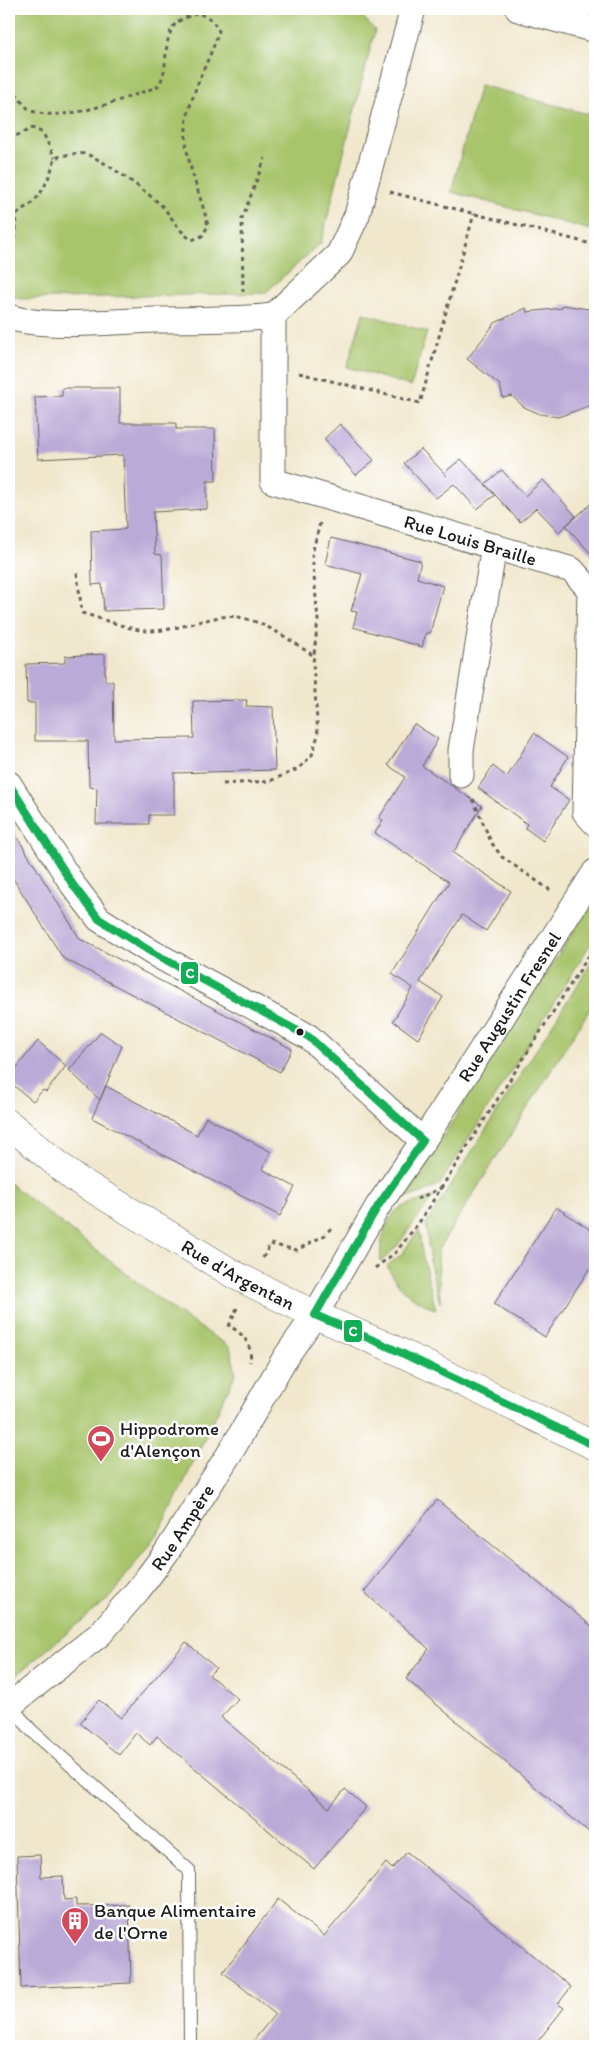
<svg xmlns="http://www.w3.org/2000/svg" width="604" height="2055" viewBox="0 0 604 2055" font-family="Itim,sans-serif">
	<rect width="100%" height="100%" fill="#fff"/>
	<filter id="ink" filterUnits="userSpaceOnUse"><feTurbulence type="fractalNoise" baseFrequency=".02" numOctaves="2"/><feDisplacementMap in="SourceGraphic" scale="10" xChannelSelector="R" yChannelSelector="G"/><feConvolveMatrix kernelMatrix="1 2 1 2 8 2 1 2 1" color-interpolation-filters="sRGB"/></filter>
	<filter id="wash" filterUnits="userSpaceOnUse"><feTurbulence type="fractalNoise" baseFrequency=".0096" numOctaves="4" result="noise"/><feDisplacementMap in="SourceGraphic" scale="20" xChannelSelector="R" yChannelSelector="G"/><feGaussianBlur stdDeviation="1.12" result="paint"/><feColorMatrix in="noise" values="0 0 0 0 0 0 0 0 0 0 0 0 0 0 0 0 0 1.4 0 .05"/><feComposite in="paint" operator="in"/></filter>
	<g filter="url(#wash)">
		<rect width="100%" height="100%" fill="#f0e7cc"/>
		<path fill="#a8c56c" stroke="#627044" d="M 9,9 L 355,9 L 375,30 L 321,243 L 265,293 L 21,299 L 9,295 Z
			M 480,85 L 595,116 L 595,231 L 451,192 Z
			M 363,313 L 427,332 L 411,386 L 347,367 Z
			M 595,897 L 595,937 L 440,1184 L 422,1193 L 404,1198 Z
			M 595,957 L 595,1001 L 438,1250 L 440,1303 L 430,1264 L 426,1224 Z
			M 9,1183 L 172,1309 L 230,1347 L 236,1373 L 165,1522 L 112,1596 L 9,1681 Z
			M 434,1196 L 396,1247 L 381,1262 C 378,1247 386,1216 400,1208 C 410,1203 423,1200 434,1196 Z
			M 419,1230 L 422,1254 L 436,1310 C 410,1297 401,1292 387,1266 L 401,1255 Z"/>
		<g id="blocks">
			<path fill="#baaad7" d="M 563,305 L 595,310 L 595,401 L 589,406 L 558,417 L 540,414 L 524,407 L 512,396 L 503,398 L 500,385 L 467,359 L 495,323 L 526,308 L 527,312 L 562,308 Z
				M 62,388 L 120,388 L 120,423 L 176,423 L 176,429 L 215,429 L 216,481 L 207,481 L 207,509 L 153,512 L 155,554 L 162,555 L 164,609 L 104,611 L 102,584 L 92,585 L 91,531 L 126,529 L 123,455 L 38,459 L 35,397 L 62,396 Z
				M 340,424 L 374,460 L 356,475 L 324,439 Z
				M 421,449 L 447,476 L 444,473 L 461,459 L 495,495 L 477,509 L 454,484 L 436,498 L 404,463 Z
				M 502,470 L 525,496 L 543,480 L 576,516 L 559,532 L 536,508 L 520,522 L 485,484 Z
				M 595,500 L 595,558 L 566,526 Z
				M 331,538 L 421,561 L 417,578 L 443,586 L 430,633 L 426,633 L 422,647 L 353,627 L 357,612 L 351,611 L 362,574 L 325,564 Z
				M 105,654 L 105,681 L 113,681 L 114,739 L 194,738 L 193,701 L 247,700 L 246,706 L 273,707 L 275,770 L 174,773 L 174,815 L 149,815 L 149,824 L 96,824 L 97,788 L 89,787 L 88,741 L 35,741 L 35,703 L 27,703 L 26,664 L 65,663 L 65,656 Z
				M 414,724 L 438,739 L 422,766 L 482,806 L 453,853 L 511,891 L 486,931 L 462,915 L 420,982 L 443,997 L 418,1039 L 393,1021 L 413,988 L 392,974 L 449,882 L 375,833 L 383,820 L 379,818 L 405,777 L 388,765 Z
				M 534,733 L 568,757 L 550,787 L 569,800 L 543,841 L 525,828 L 527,824 L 478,788 L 493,766 L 507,777 Z
				M 9,824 L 80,939 L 292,1049 L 280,1072 L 63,958 L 9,872 Z
				M 101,1032 L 122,1046 L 100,1100 L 69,1070 Z
				M 38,1041 L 66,1066 L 46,1092 L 43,1090 L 33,1101 L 9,1082 L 9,1077 Z
				M 106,1086 L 197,1135 L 206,1117 L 271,1152 L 262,1169 L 295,1187 L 280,1216 L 92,1118 Z
				M 556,1207 L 595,1233 L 595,1260 L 545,1337 L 494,1304 Z
				M 437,1500 L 595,1629 L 595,1837 L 406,1679 L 429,1649 L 364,1592 Z
				M 186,1642 L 216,1668 L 209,1675 L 238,1699 L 221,1717 L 329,1808 L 345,1789 L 366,1807 L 314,1869 L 157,1736 L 150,1745 L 136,1733 L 119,1755 L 80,1723 L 99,1700 L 121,1718 Z
				M 407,1852 L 571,1987 L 558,2004 L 564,2008 L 534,2046 L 249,2046 L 275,2014 L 223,1972 L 278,1899 L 324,1936 L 386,1863 L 392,1869 Z
				M 40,1855 L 41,1877 L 63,1876 L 64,1900 L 76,1899 L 76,1906 L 129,1905 L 131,1983 L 21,1988 L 17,1856 Z"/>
		</g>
	</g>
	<g filter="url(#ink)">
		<use href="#blocks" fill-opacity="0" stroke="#66635a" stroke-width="1"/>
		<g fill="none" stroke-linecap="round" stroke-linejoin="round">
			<defs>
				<path id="lane" d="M 10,1705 L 31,1730 L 189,1870 L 190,2046"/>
				<g id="street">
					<path d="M 518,9 L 595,30"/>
					<path id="s1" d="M 273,316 L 273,481 L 572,570 L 590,590 L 585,812 L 595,823"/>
					<path d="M 273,316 L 339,254 L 357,215 L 413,9"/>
					<path d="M 9,317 C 45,329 115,321 154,320 C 194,319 234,321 273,316"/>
					<path d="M 461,775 L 461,750 L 494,546"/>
					<path d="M 9,784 L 73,885 L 99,919 L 153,953 L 309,1037 L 423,1141"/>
					<path id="s2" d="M 9,1706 L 100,1634 L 138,1590 L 166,1553 L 233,1448 L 285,1358 L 315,1315 L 378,1206 L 423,1141 L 595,872"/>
				</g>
				<g id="secondary">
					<path id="s3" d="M 9,1124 L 73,1177 L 235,1275 L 315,1315 L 389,1347 L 595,1446"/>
				</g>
			</defs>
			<use href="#lane" stroke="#66635a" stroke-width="14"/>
			<use href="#street" stroke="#66635a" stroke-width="27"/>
			<use href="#secondary" stroke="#66635a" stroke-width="29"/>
			<path stroke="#66635a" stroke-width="3" stroke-dasharray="4 4" stroke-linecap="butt" d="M 9,79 C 15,91 22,108 35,112 C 69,122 124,98 157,87 C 171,71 160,42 176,23 C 180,19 191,16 198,13 L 211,19 L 219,31 C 208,66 183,103 186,141 C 188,169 202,198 208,226 L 202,236 L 192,240 C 178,231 173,218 162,206 C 151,195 99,156 85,154 C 76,152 64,155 55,158 C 50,175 45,190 32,203 C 28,207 22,208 19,212 C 14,221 17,232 13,243 L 9,245
				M 9,139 L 33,128 L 43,133 L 55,158
				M 390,192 L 595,245
				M 243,292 L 242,219 L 265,158
				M 299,373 L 420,403 L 474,214
				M 77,573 L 82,613 C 100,618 133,631 149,631 C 174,631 196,621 220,617 C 254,612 288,639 314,656
				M 223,784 L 270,781 L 298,769 L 312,755 L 318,735 L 313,663 L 318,620 L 312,554 L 320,523
				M 473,799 L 491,842 L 502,857 L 550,890
				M 417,1199 L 441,1188
				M 263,1258 L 270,1244 L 297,1250 L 325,1235 L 332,1227
				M 375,1268 L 396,1252 L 420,1221 L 595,946
				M 237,1308 L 229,1326 C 243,1333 253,1345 250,1362"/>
			<use href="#lane" stroke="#fff" stroke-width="12"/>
			<use href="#street" stroke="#fff" stroke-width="25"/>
			<use href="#secondary" stroke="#fff" stroke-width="28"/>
			<defs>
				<path id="bus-1" d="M 9,784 L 73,885 L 99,919 L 153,953 L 309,1037 L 423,1141 L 378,1206 L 315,1315 L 389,1347 L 595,1446"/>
			</defs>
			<use href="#bus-1" stroke="#fff" stroke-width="11"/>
			<use href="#bus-1" stroke="#12ae56" stroke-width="8"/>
		</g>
	</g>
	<defs>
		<symbol id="stadium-pin" viewBox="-11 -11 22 30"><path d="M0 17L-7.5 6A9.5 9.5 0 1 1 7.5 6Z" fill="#d1495b" stroke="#fff"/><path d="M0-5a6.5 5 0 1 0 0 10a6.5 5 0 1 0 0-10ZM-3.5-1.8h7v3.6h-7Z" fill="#fff"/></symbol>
		<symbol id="building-pin" viewBox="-11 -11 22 30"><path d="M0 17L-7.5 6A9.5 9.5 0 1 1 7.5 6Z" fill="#d1495b" stroke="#fff"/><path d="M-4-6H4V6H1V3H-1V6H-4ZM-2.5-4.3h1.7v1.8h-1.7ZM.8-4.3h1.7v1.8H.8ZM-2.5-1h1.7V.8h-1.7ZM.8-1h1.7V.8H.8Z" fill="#fff"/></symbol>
	</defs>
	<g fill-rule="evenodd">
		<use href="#stadium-pin" x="85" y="1423" width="32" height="43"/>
		<use href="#building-pin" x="59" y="1905" width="32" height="43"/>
	</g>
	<circle fill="#1c1c1c" stroke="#fff" stroke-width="2" cx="300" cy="1032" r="4.5"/>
	<g text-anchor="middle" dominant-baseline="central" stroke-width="5" stroke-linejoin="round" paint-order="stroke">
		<g font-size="19" fill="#1c1c1c" stroke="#fff">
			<text stroke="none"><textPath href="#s1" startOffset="371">Rue Louis Braille</textPath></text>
			<text stroke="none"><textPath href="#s2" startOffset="866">Rue Augustin Fresnel</textPath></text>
			<text stroke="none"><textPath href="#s3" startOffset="275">Rue d'Argentan</textPath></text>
			<text stroke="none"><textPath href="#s2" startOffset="251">Rue Ampère</textPath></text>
		</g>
		<g font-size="19" fill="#1c1c1c" stroke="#fff" text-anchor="start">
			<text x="120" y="1428">Hippodrome<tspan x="120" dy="22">d'Alençon</tspan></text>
			<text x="94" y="1910">Banque Alimentaire<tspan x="94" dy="22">de l'Orne</tspan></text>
		</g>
	</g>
	<g stroke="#fff" stroke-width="2">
		<rect x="180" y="961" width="19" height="24" rx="5" fill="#12ae56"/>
		<rect x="343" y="1319" width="20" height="24" rx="5" fill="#12ae56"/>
	</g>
	<g font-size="14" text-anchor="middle" font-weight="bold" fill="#fff">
		<text x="190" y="978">C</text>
		<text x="353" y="1336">C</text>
	</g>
	<rect width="604" height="2055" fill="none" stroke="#fff" stroke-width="30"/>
</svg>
